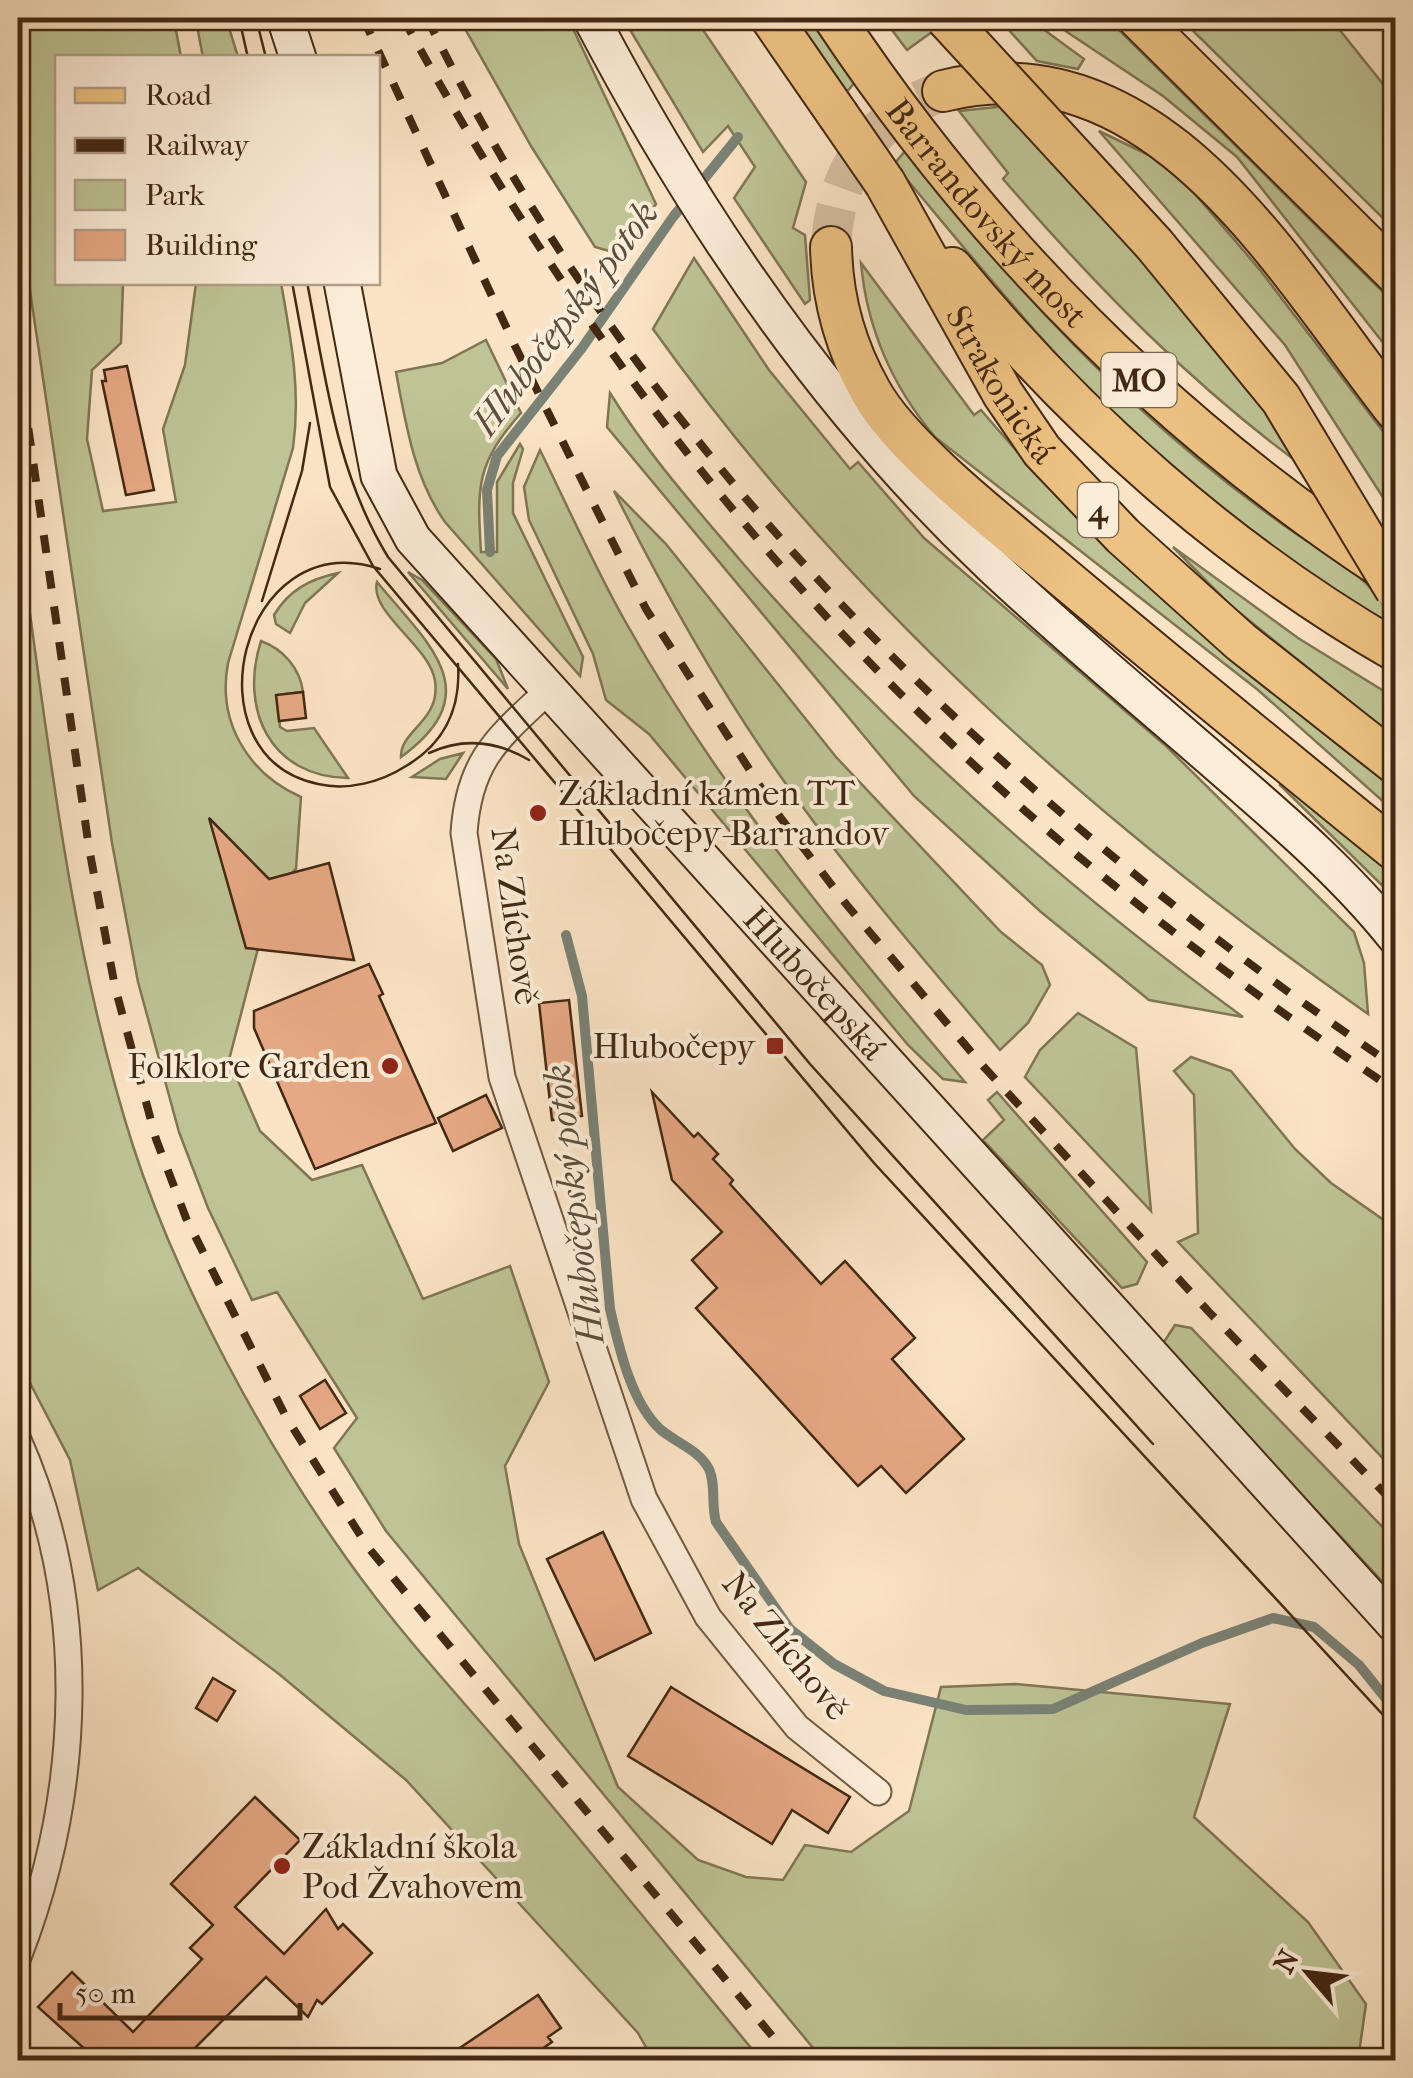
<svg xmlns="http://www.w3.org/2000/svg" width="1413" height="2078" viewBox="0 0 1413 2078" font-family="'IM FELL French Canon',serif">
	<rect width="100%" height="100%" fill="#fbe4c5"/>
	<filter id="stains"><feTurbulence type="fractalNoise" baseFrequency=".002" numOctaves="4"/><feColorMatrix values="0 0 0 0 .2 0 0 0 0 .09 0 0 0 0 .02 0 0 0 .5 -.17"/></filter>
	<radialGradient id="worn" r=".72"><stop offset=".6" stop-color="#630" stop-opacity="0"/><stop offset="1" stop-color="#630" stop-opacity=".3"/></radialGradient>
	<path fill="#bec495" stroke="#807654" stroke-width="2.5" d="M 18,18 L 226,18 L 238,57 L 203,57 L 196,21 L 175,25 L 181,57 L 58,58 L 58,282 L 123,283 L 121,343 L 92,370 L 87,439 L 103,511 L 176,502 L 163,429 L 185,365 L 196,283 L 281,283 C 291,339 301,390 293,448 L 228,663 C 217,721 247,773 301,797 L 296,869 L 273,891 L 229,1060 L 260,1131 L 312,1180 L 362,1165 L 423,1299 L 510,1266 L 549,1382 L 505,1466 L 519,1544 L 618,1787 L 698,1860 L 746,1877 L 783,1880 L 805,1845 L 851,1852 L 909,1811 L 941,1687 L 1016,1684 L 1230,1704 L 1194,1817 L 1308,1922 L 1366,2004 L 1358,2060 L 823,2060 L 386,1531 L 334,1448 L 357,1418 L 277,1292 L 252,1300 L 208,1208 L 179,1132 L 138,982 L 112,843 L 18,210 Z
		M 459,18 L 568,18 L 656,204 L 620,254 L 595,247 L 531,146 Z
		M 623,18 L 695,18 L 806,182 L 793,228 L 805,235 L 810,300 L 805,304 L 734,198 L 755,167 L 728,126 L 703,152 Z
		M 793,18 L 812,18 L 856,81 L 845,94 Z
		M 883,18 L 926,18 L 936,29 L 907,50 Z
		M 998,18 L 1028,18 L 1084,59 L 1078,69 L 1037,61 Z
		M 1046,18 L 1107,18 L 1395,304 L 1395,358 L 1237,157 L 1163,96 Z
		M 1180,18 L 1330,18 L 1395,99 L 1395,230 Z
		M 1006,106 L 1171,285 L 1311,472 C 1194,388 1097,287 1003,179 L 1008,173 L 959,111 Z
		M 1099,131 L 1159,160 L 1184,181 L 1260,270 L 1395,447 L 1395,516 L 1285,345 Z
		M 907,149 C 1013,291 1138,421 1282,524 C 1328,557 1376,574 1395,630 C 1313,575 1228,521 1155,454 C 1058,365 978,264 894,164 Z
		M 694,258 L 769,370 L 850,469 L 858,462 L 924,538 L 1166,746 L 1354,932 L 1364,963 L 1368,1014 C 1095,822 848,602 653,329 Z
		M 861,263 L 974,415 L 981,410 C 1103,554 1246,675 1395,789 L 1395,812 L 1258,690 L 935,437 C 892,386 867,330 861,263 Z
		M 486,340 L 521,413 C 476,464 477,486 481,552 L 497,552 L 497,482 L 520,444 L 523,449 L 513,483 L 513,513 L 583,657 L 580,676 L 445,522 C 414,478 406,425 396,372 L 442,363 Z
		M 610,393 C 647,453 694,506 740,560 C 889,733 1059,882 1243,1017 L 1149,1000 L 1041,912 L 914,796 L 607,427 Z
		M 540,450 C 568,507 594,566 625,621 C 719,789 841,936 965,1082 L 943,1079 L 908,1045 L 649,734 L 606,700 L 593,654 L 529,520 L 524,487 Z
		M 614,491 L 666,544 L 836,757 L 1001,932 L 1042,965 L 1050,985 L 1028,1023 L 1000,1050 C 933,970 864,891 802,806 C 729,708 668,600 614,491 Z
		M 18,525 C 47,733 69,945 133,1146 C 177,1282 264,1443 347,1559 C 402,1637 471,1709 532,1782 C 609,1874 685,1968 761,2060 L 653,2060 L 638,2033 L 406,1780 L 279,1674 L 138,1568 L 98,1590 L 70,1460 L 18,1360 Z
		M 1173,547 L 1298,638 L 1395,698 L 1395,738 L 1230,605 Z
		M 408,572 L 422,580 L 496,659 L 508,689 Z
		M 338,573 L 305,603 L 290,633 L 276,624 L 274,615 C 289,590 310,579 338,573 Z
		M 377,582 C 428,644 490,692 401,757 C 400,730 441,721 435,681 C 430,646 369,613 377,582 Z
		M 261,641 C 283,649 300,668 303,692 L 277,695 L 280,727 L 287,731 L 314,728 L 348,778 C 270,777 239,709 261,641 Z
		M 463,753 L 446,779 L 412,777 L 440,759 Z
		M 1290,777 L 1395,865 L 1395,898 L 1280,785 Z
		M 1078,1013 L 1136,1048 L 1151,1211 L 1025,1077 L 1040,1050 Z
		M 1191,1057 L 1231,1071 L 1295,1149 L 1331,1183 L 1395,1228 L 1395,1471 L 1178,1242 L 1198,1233 L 1194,1095 L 1174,1071 Z
		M 997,1092 L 1147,1262 L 1137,1284 L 1122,1288 L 983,1140 L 1004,1120 L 988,1100 Z
		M 1175,1325 L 1191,1328 L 1395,1540 L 1395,1595 L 1162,1345 Z"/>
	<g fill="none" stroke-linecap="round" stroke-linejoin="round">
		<path stroke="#7a8276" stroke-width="10" d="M 490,552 L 487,490 L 497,456 L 582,348 L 673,217 L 738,137
			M 566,935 L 582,996 L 610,1309 C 619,1347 631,1403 661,1430 C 677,1443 699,1450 709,1469 C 716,1484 711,1505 716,1522 L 790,1629 L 834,1664 L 884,1691 L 966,1710 L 1053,1709 L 1202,1643 L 1273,1618 L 1314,1627 L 1359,1665 L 1396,1711"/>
	</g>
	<path fill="#e7a985" stroke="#432913" stroke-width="2.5" d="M 127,366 L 154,490 L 126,495 L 102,381 L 106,381 L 104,370 Z
		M 303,692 L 306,718 L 279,721 L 276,695 Z
		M 209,818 L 269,879 L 329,863 L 354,960 L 246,948 Z
		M 369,964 L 383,994 L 379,996 L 436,1123 L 315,1169 L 254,1028 L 254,1011 Z
		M 569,1000 L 582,1116 L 552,1120 L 539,1003 Z
		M 652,1092 L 694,1137 L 698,1133 L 718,1154 L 713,1159 L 733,1180 L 730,1184 L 821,1284 L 845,1261 L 915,1338 L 892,1359 L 964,1439 L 906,1493 L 881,1466 L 858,1486 L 696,1308 L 717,1288 L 692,1260 L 722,1232 L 672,1180 Z
		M 486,1095 L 502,1128 L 453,1151 L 438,1118 Z
		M 325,1380 L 346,1413 L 320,1429 L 300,1396 Z
		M 603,1532 L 651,1633 L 595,1660 L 547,1559 Z
		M 213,1678 L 235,1691 L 217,1721 L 196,1708 Z
		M 671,1687 L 850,1797 L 828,1833 L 792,1810 L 772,1844 L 628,1756 Z
		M 255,1797 L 300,1840 L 235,1907 L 284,1954 L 326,1909 L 338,1929 L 343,1924 L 372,1953 L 322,2004 L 317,2000 L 308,2017 L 266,1977 L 183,2060 L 97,2060 L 38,2007 L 72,1972 L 133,2032 L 202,1959 L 190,1948 L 213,1925 L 171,1884 Z
		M 538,1995 L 561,2028 L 548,2037 L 552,2042 L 526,2060 L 442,2060 Z"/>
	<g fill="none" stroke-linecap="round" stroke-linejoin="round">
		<path stroke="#d6bfa1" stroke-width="40" stroke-dasharray="40 20" stroke-linecap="butt" d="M 831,247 C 834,174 873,115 943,91"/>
		<defs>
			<path id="street" d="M 549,690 C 498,738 469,759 464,833 L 502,1077 L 644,1499 L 708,1617 L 797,1727 L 878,1792
				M 18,1440 C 90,1602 82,1793 18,1957"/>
			<g id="secondary">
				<path d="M 285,18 L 298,58"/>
				<path d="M 591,18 C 695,216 827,410 990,564 C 1065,635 1145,701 1223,769 C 1283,821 1346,875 1396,938"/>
				<path id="s1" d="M 342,282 L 379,476 L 413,539 L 1396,1626"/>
			</g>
			<g id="primary">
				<path d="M 771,18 L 838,115"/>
				<path id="s2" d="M 834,18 C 982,240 1166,426 1389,572"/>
				<path d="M 1138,18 L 1396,274"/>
				<path d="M 943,91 C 1158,38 1285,270 1396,411"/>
				<path id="s3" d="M 885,183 L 1003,394 L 1042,451 L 1123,536 L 1241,642 L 1396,764"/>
				<path d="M 831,247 C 832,298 846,348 871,392 C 901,446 995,520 1044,561 C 1160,659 1278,755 1396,851"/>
				<path d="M 952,268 C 1076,419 1226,553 1396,651"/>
			</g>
		</defs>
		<use href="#street" stroke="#715840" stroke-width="29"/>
		<use href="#secondary" stroke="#432913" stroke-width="39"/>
		<use href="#primary" stroke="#432913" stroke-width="44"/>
		<use href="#street" stroke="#fcedd9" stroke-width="25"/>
		<use href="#secondary" stroke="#fcedd9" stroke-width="35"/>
		<use href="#primary" stroke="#eec282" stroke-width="40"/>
		<path stroke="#432913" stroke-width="2.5" d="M 239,18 L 248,58
			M 256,18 L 266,58
			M 292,282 L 330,487 L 373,566 L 874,1163 L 1396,1729
			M 307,282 C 326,379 336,472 388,557 L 810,1064 L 1153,1444
			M 380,569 C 240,523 185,756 318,784 C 348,791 381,782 406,766 C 445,743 461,709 458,664
			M 262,601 L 302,471 L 310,423
			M 429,753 C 464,737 497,741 529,760"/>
		<path stroke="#432913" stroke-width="8" stroke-dasharray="18 18" stroke-linecap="butt" d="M 363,18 L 515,346 L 646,609 L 780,817 L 846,904 L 983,1066 L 1209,1312 L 1396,1505
			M 403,18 C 545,280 719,519 934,727 C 1075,864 1233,981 1396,1091
			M 427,18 C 639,452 999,800 1396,1067
			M 18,357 L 89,848 L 115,987 L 156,1139 L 186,1218 L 286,1417 L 367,1546 L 792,2060"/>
		<defs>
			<path id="primary-bridge" d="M 946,18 L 1154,244 L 1281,399 L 1396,590
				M 838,115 L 885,183"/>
		</defs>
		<use href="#primary-bridge" stroke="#432913" stroke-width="44" stroke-linecap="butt"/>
		<use href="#primary-bridge" stroke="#eec282" stroke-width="40"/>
	</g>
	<g fill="#8f2418" stroke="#fcedd9" stroke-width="4">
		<circle cx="538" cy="813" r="10"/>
		<rect x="765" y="1036" width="20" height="20" rx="5"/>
		<circle cx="390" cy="1066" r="10"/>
		<circle cx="282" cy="1866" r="10"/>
	</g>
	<g text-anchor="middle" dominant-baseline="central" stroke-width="8" stroke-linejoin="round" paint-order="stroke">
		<g fill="#fcedd9" stroke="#7a644e" stroke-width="2.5">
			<rect x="1101.5" y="353" width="75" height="54" rx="8"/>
			<rect x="1078" y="483" width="40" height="54" rx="8"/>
		</g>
		<g font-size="32" font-weight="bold" fill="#432913">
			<text x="1139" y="380">MO</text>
			<text x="1098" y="510">4</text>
		</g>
		<g font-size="35" fill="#432913" stroke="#fcedd9">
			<text stroke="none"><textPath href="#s2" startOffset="248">Barrandovský most</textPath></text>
			<text stroke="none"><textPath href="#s3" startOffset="232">Strakonická</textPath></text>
			<text transform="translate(515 916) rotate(82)">Na Zlíchově</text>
			<text stroke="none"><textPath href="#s1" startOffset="868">Hlubočepská</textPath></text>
			<text transform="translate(786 1646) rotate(51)">Na Zlíchově</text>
		</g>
		<g font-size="35" fill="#432913" stroke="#fcedd9" text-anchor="start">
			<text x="558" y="793">Základní kámen TT<tspan x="558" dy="40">Hlubočepy-Barrandov</tspan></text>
			<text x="755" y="1046" text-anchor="end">Hlubočepy</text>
			<text x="370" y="1066" text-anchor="end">Folklore Garden</text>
			<text x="302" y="1846">Základní škola<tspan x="302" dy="40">Pod Žvahovem</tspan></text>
		</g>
		<g font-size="38" font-style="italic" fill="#5a4e3c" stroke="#fcedd9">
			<text transform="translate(565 318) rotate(-53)">Hlubočepský potok</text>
			<text transform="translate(574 1204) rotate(-97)">Hlubočepský potok</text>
		</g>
	</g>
	<rect width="1413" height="2078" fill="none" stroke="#fbe4c5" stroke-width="60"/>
	<rect x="20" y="20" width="1373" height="2038" fill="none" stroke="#432913" stroke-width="5"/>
	<rect x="30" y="30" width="1353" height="2018" fill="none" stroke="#432913" stroke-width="2.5"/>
	<rect x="55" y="55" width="325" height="230" fill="#fcedd9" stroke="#b29f8a" stroke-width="2.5"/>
	<rect x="75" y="88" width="50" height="15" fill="#eec282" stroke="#b29f8a" stroke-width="2.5"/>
	<text x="145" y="105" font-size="30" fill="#432913">Road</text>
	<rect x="75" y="138" width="50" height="15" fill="#432913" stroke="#b29f8a" stroke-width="2.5"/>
	<text x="145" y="155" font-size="30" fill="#432913">Railway</text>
	<rect x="75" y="180" width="50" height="30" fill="#bec495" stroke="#b29f8a" stroke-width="2.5"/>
	<text x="145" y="205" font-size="30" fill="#432913">Park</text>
	<rect x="75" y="230" width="50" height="30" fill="#e7a985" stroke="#b29f8a" stroke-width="2.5"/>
	<text x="145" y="255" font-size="30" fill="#432913">Building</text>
	<g transform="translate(1308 1973) rotate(298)" stroke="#fcedd9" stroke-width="8" paint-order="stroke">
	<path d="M0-8L18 38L0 25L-18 38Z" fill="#432913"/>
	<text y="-15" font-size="28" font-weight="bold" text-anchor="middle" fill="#432913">N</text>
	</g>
	<path d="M60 2003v15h240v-15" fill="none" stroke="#432913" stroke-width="5"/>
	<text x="75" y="2003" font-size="30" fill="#432913" stroke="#fcedd9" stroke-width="8" paint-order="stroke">50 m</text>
	<rect width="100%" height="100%" filter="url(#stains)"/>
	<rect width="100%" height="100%" fill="url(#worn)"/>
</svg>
